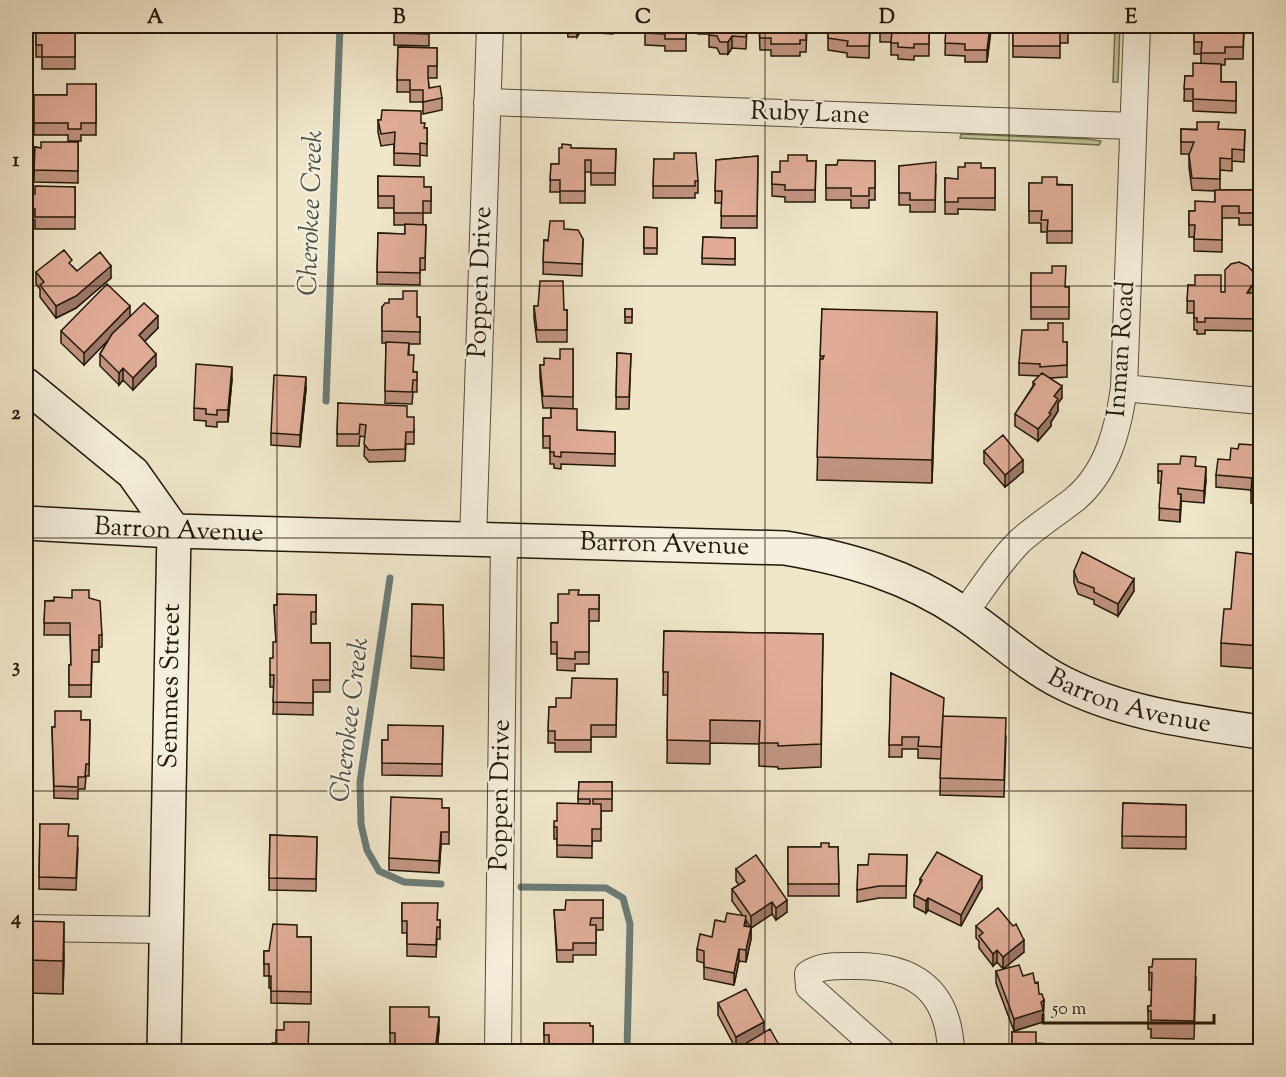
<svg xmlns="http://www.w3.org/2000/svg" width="1286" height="1077" viewBox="0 0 1286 1077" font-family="'Sorts Mill Goudy',serif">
	<rect width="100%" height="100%" fill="#f0e6ca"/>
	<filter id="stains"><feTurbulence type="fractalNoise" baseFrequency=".00333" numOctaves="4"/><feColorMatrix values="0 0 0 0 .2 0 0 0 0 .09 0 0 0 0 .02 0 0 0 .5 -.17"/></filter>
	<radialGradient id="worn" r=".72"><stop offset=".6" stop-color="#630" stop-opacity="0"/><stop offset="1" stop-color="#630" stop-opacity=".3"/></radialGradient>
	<path fill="#bec494" stroke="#706e4f" stroke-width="1.5" d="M 1115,26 L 1120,26 L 1118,82 L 1113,82 Z
		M 961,134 L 1088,139 L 1101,141 L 1099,145 L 960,138 Z"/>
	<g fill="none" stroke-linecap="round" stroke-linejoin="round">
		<path stroke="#6c7c77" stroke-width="7" d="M 326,401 L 340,26
			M 390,578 L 360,782 L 361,824 L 367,850 L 379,871 L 404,882 L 441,884
			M 521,887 L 606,888 L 623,898 L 630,924 L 627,1052"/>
		<defs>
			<path id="street" d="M 487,102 L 1133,126
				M 1124,388 L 1260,401
				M 473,539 L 490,26
				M 964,614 C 982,589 999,562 1020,541 C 1037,526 1057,513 1075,499 C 1108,471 1118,429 1124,388 L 1137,26
				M 26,928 L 167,930
				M 498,1052 L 504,539
				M 882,1052 L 809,987 L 808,974 C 821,965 837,966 853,966 C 913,965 949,989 951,1052"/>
			<g id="secondary">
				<path d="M 26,385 L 133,473 L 174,531 L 164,1052"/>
				<path id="s1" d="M 26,523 L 174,531 L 785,548 C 850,559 908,576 963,613 C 996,635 1027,665 1063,683 C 1125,714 1193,722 1260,732"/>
			</g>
		</defs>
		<use href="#street" stroke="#564c3a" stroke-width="28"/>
		<use href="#secondary" stroke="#23180a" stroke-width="36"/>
		<use href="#street" stroke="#f5efdd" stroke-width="26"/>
		<use href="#secondary" stroke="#f5efdd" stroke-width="33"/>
	</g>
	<path fill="#c19482" stroke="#23180a" stroke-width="1.5" fill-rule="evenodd" d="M 429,26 L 429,46 L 394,45 L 394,33 Z
		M 567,26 L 613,26 L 613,34 L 580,32 L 577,37 L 568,37 Z
		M 645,26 L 686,26 L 686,51 L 665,51 L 665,46 L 645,45 Z
		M 698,26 L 747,26 L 746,49 L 732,48 L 728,54 L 720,54 L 717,48 L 709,47 L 709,34 L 698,34 Z
		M 759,26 L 807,26 L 806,52 L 800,52 L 800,56 L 771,56 L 771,50 L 760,50 Z
		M 828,26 L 870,26 L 869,58 L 847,57 L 847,53 L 828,50 Z
		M 880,26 L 929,26 L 929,56 L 914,56 L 914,60 L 898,59 L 898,55 L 891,55 L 891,42 L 880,42 Z
		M 954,26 L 991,26 L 987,62 L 965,62 L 965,56 L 945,55 L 946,28 L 954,28 Z
		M 1013,26 L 1028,30 L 1035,30 L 1068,26 L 1068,43 L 1060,43 L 1060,58 L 1013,57 Z
		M 1194,26 L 1236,26 L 1236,28 L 1244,28 L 1243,59 L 1225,59 L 1225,65 L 1221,65 L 1221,82 L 1236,82 L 1236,113 L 1193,111 L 1193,101 L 1184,101 L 1185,76 L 1193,76 L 1201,63 L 1201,54 L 1194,54 Z
		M 36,27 L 75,27 L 75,69 L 42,69 L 42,57 L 36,57 Z
		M 398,47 L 437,48 L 437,78 L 428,78 L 429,88 L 442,98 L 442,110 L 423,114 L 423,102 L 410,102 L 410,92 L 397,92 Z
		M 96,84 L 96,135 L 81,135 L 81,141 L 68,141 L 68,135 L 34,135 L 34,95 L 67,95 Z
		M 378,120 L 421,123 L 425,128 L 427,128 L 427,156 L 420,155 L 420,166 L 394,165 L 394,144 L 381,146 L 378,132 Z
		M 1181,129 L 1245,130 L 1244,162 L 1232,161 L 1232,171 L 1220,170 L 1220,190 L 1254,190 L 1254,225 L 1239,225 L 1239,218 L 1222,218 L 1222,252 L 1194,251 L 1194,237 L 1189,237 L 1189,211 L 1195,211 L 1215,202 L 1215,191 L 1192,190 L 1189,167 L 1189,154 L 1181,154 Z
		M 78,142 L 78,183 L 34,182 L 35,147 L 41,148 Z
		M 562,148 L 616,149 L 615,185 L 591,185 L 591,172 L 585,172 L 585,203 L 560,203 L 560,192 L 550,192 L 551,164 L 559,164 Z
		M 758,156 L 757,228 L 721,228 L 722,203 L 715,203 L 716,160 Z
		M 654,159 L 698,181 L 698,193 L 695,193 L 695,198 L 653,198 Z
		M 807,161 L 816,161 L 815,202 L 785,202 L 785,197 L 772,196 L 772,172 L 780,172 Z
		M 875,161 L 875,200 L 869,200 L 869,208 L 851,208 L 851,200 L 826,200 L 826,165 L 837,165 Z
		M 899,166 L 936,174 L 935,212 L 910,212 L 910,205 L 899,205 Z
		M 981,168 L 995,168 L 995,210 L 958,209 L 958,214 L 945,214 L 945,178 L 958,179 Z
		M 378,176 L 424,187 L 431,187 L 431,213 L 423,213 L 423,225 L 426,225 L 425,270 L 420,270 L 420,285 L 377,284 L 378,233 L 405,234 L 405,225 L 394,225 L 394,208 L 378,208 Z
		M 1029,183 L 1072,185 L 1072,243 L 1047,243 L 1047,232 L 1041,232 L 1041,223 L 1029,223 Z
		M 75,187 L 75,229 L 35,229 L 35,220 L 29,220 L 29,209 L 35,194 Z
		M 644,227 L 657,228 L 657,254 L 644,254 Z
		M 703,237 L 735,238 L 735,265 L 702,264 Z
		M 583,239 L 582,276 L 543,274 L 544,240 Z
		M 72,266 L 77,271 L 111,278 L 76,308 L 56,318 L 40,297 L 40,289 L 36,284 L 36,272 Z
		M 1031,273 L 1066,287 L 1069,287 L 1069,319 L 1031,319 Z
		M 1188,285 L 1221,292 L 1259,293 L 1259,331 L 1205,330 L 1205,334 L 1197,334 L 1197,330 L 1194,330 L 1194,313 L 1187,313 Z
		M 534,306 L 567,310 L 567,342 L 537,342 L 534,318 Z
		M 382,307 L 417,317 L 420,317 L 420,344 L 409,344 L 409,355 L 414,372 L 417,372 L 417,392 L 413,392 L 412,404 L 385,403 L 386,343 L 382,343 Z
		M 625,309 L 632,309 L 632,323 L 625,323 Z
		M 822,309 L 937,335 L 932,483 L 817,480 Z
		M 130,317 L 158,328 L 144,342 L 156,366 L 133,390 L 123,380 L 119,385 L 100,366 L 100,354 L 108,340 L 84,365 L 61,343 L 61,331 Z
		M 1063,342 L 1067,342 L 1067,377 L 1051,378 L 1062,398 L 1058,403 L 1058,411 L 1051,422 L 1051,426 L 1038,441 L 1015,426 L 1015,414 L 1033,386 L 1033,382 L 1040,376 L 1019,375 L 1019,363 Z
		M 573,349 L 573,409 L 577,430 L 615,432 L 615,466 L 561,464 L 561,469 L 554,468 L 554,464 L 550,464 L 550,448 L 543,448 L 543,418 L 551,418 L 551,408 L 543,408 L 540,377 L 540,365 L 544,365 L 560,359 Z
		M 617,353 L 631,354 L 629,409 L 616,409 Z
		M 232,379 L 228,422 L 217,422 L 217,427 L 206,426 L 206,421 L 194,420 L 194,408 Z
		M 306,389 L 300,447 L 271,445 L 271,433 Z
		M 338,403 L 407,417 L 414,429 L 414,444 L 406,444 L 405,461 L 369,462 L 364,456 L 365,437 L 360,436 L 359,446 L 337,446 Z
		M 1254,450 L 1260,451 L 1260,504 L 1251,503 L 1251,490 L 1216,487 L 1216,475 L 1230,460 Z
		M 984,451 L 1023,472 L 1005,487 L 984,463 Z
		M 1196,466 L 1206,479 L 1204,503 L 1181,501 L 1180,522 L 1159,520 L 1161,483 L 1158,483 L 1158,471 Z
		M 1260,555 L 1260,669 L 1221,666 L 1221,643 L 1231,609 Z
		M 1074,571 L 1134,591 L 1118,616 L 1094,604 L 1094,600 L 1078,594 L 1074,583 Z
		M 316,595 L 316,624 L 311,624 L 311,643 L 330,643 L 330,692 L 313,692 L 313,715 L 273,714 L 274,687 L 270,687 L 270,675 L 276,642 L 274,605 Z
		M 579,595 L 599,595 L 599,621 L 589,621 L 589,664 L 575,664 L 575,671 L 557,670 L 557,654 L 551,654 L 551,623 L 558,623 Z
		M 89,598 L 102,635 L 102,647 L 99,647 L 99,662 L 92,662 L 91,697 L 69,697 L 69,665 L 71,665 L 70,635 L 44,635 L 45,601 Z
		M 412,604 L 443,605 L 444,670 L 411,668 Z
		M 664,631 L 823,634 L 821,767 L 778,769 L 778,767 L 759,766 L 759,744 L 710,743 L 710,764 L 667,763 L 668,695 L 663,695 Z
		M 891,673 L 943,716 L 1006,736 L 1004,797 L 940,795 L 941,759 L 918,758 L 918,749 L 902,749 L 902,757 L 889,757 Z
		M 617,679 L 616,737 L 591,737 L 591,752 L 555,752 L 555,743 L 548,743 L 549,707 L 556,707 L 571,698 Z
		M 81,720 L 90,720 L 89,776 L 86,776 L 85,789 L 78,789 L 78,799 L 54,798 L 52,727 Z
		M 443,726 L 442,776 L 382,775 L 382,740 L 388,740 Z
		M 579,782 L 612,782 L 612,811 L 601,811 L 601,841 L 592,841 L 592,858 L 557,857 L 557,839 L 554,839 L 554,827 L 557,821 L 578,803 Z
		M 1123,803 L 1186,805 L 1186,849 L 1122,848 Z
		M 442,808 L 449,808 L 449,844 L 441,844 L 439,873 L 389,870 L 389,858 Z
		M 40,824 L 69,836 L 78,848 L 76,890 L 39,889 Z
		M 270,835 L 317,837 L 316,891 L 269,890 Z
		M 788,847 L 838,847 L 839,896 L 788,896 Z
		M 907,855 L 906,898 L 879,898 L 857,902 L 858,865 L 868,865 Z
		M 736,869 L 787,912 L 776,920 L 772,914 L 751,928 L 751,939 L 746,962 L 739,961 L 734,985 L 704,979 L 704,963 L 697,961 L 697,949 L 712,937 L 725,922 L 743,916 L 732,901 L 732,889 L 739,885 L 736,881 ZM 746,920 L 750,927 L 746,926 Z
		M 920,879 L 982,888 L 961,926 L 928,910 L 926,913 L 914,907 L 914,895 L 920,884 Z
		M 603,900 L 603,930 L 596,930 L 596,955 L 573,955 L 573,962 L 557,962 L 554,910 L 565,910 Z
		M 402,903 L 438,920 L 440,920 L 440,939 L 437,939 L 436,957 L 407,956 L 407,933 L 402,933 Z
		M 26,921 L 64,955 L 63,994 L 26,993 Z
		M 976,926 L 1024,952 L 1003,969 L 997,962 L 993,966 L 979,948 L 979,941 L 976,938 Z
		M 297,937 L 311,937 L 311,1004 L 271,1003 L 271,988 L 269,988 L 269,976 L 264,976 L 264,951 L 269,951 Z
		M 1149,967 L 1196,977 L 1194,1039 L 1151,1038 L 1151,1029 L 1148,1029 L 1148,1006 L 1151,1006 L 1152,990 L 1149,990 Z
		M 996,971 L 1023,976 L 1044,1000 L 1043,1022 L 1014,1031 L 996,983 Z
		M 718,1003 L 764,1033 L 783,1052 L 743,1052 L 743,1045 L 736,1049 L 718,1015 Z
		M 390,1007 L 429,1017 L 439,1029 L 437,1052 L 395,1052 L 395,1045 L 390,1045 Z
		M 544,1023 L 593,1026 L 593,1052 L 540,1052 L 544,1044 Z
		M 1012,1032 L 1036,1043 L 1049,1052 L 1012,1052 Z"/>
	<path fill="#9d786a" stroke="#23180a" stroke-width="1.5" d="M 577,26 L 580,26 L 580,32 L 577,37 Z
		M 990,26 L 991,26 L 991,31 L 987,62 L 987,50 Z
		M 732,36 L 732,48 L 728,54 L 728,42 Z
		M 111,266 L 111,278 L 76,308 L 56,318 L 56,306 Z
		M 1254,282 L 1254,294 L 1247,293 Z
		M 130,306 L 130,318 L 84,365 L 84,353 Z
		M 937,312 L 937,335 L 932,483 L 932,460 Z
		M 158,316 L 158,328 L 139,347 L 139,335 Z
		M 156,354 L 156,366 L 133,390 L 133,378 Z
		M 232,367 L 232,379 L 228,422 L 228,410 Z
		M 123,368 L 123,380 L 119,385 L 119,373 Z
		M 306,377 L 306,389 L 300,447 L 300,435 Z
		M 1062,386 L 1062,398 L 1058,403 L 1058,411 L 1051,422 L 1051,426 L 1038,441 L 1038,429 L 1049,413 L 1054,396 Z
		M 1023,460 L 1023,472 L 1005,487 L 1005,475 Z
		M 1206,467 L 1206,479 L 1204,503 L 1204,491 Z
		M 1181,494 L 1181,506 L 1180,522 L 1180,510 Z
		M 1134,579 L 1134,591 L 1118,616 L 1118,604 Z
		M 441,832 L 441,844 L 439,873 L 439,861 Z
		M 982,876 L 982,888 L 961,926 L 961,915 Z
		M 928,898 L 928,910 L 926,913 L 926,901 Z
		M 787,900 L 787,912 L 776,920 L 776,908 Z
		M 772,902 L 772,914 L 751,928 L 751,916 Z
		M 64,922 L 64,955 L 63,994 L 63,961 Z
		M 751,927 L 751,939 L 746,962 L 746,950 Z
		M 1024,940 L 1024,952 L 1003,969 L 1003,957 Z
		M 739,949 L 739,961 L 734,985 L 734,973 Z
		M 997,950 L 997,962 L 993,966 L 993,954 Z
		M 1044,1000 L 1043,1022 L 1014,1031 L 1014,1019 Z
		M 439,1017 L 439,1029 L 437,1052 L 435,1052 Z
		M 764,1022 L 764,1034 L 736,1049 L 736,1037 Z"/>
	<path fill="#e0ac97" stroke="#23180a" stroke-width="1.5" d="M 394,26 L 429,26 L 429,34 L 394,33 Z
		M 645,26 L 686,26 L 686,39 L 665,39 L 665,34 L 645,33 Z
		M 710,26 L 747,26 L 746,37 L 732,36 L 728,42 L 720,42 L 717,36 L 709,35 Z
		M 759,26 L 806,26 L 806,40 L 800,40 L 800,44 L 771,44 L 771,38 L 760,38 Z
		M 828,26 L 870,26 L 869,46 L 847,46 L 848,41 L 828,38 Z
		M 880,26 L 929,26 L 929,44 L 914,44 L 914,48 L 898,47 L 898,43 L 891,43 L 892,30 L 880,30 Z
		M 954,26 L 990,26 L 987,50 L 965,50 L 965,44 L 945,43 L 946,28 L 954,28 Z
		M 1013,26 L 1027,26 L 1027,30 L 1035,30 L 1035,26 L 1068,26 L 1068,31 L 1060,31 L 1060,46 L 1013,46 Z
		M 1194,26 L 1231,26 L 1231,28 L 1244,28 L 1243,47 L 1225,47 L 1225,53 L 1201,53 L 1202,42 L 1194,42 Z
		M 36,27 L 75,27 L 75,57 L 42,57 L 42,45 L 36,45 Z
		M 398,47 L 437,48 L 437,66 L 428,66 L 428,76 L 429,88 L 440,86 L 442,98 L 423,102 L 423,90 L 410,90 L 410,80 L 397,80 Z
		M 1193,63 L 1221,64 L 1221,82 L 1236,82 L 1236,101 L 1193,99 L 1193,89 L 1184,89 L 1185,76 L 1193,76 Z
		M 67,84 L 96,84 L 96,123 L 81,123 L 81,129 L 68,129 L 68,123 L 34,123 L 34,95 L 67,95 Z
		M 382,110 L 421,111 L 421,123 L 425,123 L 424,128 L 427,128 L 427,144 L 420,143 L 420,154 L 394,153 L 395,132 L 381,134 L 378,120 L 381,120 Z
		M 1197,122 L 1219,122 L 1218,129 L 1245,130 L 1244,150 L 1232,149 L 1232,159 L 1220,158 L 1220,179 L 1192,178 L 1189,155 L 1194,142 L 1181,142 L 1181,129 L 1197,130 Z
		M 41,142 L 78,142 L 78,171 L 34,170 L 35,147 L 41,148 Z
		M 562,144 L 571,145 L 571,148 L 616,149 L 615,173 L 591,173 L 591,160 L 585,160 L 585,191 L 560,191 L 560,180 L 550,180 L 551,164 L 559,164 L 559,148 L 562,148 Z
		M 674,153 L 696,153 L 698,181 L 695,181 L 695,186 L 653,186 L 654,159 L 674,159 Z
		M 788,155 L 807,155 L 807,161 L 816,161 L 815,190 L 785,190 L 785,185 L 772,184 L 772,172 L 780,172 L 780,161 L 788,161 Z
		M 758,156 L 757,216 L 721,216 L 722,191 L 715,191 L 716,160 Z
		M 838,160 L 875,161 L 875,188 L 869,188 L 869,196 L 851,196 L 851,188 L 826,188 L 826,165 L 837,165 Z
		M 936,162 L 935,200 L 910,200 L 910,193 L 899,193 L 899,166 Z
		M 965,163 L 981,163 L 981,168 L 995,168 L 995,198 L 958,198 L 958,202 L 945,202 L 945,178 L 958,179 L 958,167 L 965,167 Z
		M 378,176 L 424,177 L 424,187 L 431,187 L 431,201 L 423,201 L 423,213 L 394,213 L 394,196 L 378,196 Z
		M 1042,177 L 1057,177 L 1057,185 L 1072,185 L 1072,231 L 1047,231 L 1048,220 L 1041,220 L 1042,211 L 1029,211 L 1029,183 L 1042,183 Z
		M 35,186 L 75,187 L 75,217 L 35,217 L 35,209 L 29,209 L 30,194 L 35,194 Z
		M 1215,190 L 1254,190 L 1254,213 L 1239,213 L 1239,206 L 1222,206 L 1222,240 L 1194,239 L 1195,225 L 1189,225 L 1189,211 L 1195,211 L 1195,201 L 1215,202 Z
		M 550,221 L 564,221 L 564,229 L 578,230 L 583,239 L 582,264 L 543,262 L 544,240 L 548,241 Z
		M 405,224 L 426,225 L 425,258 L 420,258 L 420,273 L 377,272 L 378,233 L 405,234 Z
		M 644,227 L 657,228 L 657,248 L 644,248 Z
		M 703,237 L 735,238 L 735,259 L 702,258 Z
		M 64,250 L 72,260 L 69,263 L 77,271 L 100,252 L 111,266 L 76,296 L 56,306 L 40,285 L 44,282 L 36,272 Z
		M 1239,262 L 1248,266 L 1254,273 L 1254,282 L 1247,293 L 1259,293 L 1259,319 L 1205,318 L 1205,322 L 1197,322 L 1197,318 L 1194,318 L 1194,301 L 1187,301 L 1188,285 L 1195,285 L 1195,275 L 1221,275 L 1221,292 L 1225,292 L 1225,270 L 1231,264 Z
		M 1052,266 L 1066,266 L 1065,287 L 1069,287 L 1069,307 L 1031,307 L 1031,273 L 1052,273 Z
		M 540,281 L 563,281 L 564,310 L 567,310 L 567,330 L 537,330 L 534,306 L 538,306 Z
		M 107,284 L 130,306 L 84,353 L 61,331 Z
		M 403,291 L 417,291 L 417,317 L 420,317 L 420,332 L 382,331 L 382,307 L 385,303 L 389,303 L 389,299 L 403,299 Z
		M 144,303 L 158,316 L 139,335 L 156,354 L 133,378 L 123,368 L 119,373 L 100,354 L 112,334 Z
		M 625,309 L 632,309 L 632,317 L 625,317 Z
		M 822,309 L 937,312 L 932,460 L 817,457 L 820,359 L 823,359 L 824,356 L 820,356 Z
		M 1048,323 L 1063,323 L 1063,342 L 1067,342 L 1067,365 L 1040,367 L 1040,364 L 1019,363 L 1022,330 L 1048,330 Z
		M 386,342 L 409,343 L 408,355 L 414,355 L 413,372 L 417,372 L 417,380 L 413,380 L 412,392 L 385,391 Z
		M 560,349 L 573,349 L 573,397 L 543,396 L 540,365 L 544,365 L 544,358 L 560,359 Z
		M 617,353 L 631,354 L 629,397 L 616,397 Z
		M 196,364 L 232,367 L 228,410 L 217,410 L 217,415 L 206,414 L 206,409 L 194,408 Z
		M 1042,373 L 1062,386 L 1054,396 L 1058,399 L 1049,413 L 1051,414 L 1038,429 L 1015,414 L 1035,384 L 1033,382 Z
		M 274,375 L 306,377 L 300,435 L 271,433 Z
		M 338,403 L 407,406 L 407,417 L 414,417 L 414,432 L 406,432 L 405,449 L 369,450 L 364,444 L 366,425 L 360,424 L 359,434 L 337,434 Z
		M 551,408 L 577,409 L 577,430 L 615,432 L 615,454 L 561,452 L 561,457 L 554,456 L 554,452 L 550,452 L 550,436 L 543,436 L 543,418 L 551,418 Z
		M 1003,435 L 1023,460 L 1005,475 L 984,451 Z
		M 1239,444 L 1254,445 L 1253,450 L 1260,451 L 1260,492 L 1251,491 L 1252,478 L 1216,475 L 1218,459 L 1230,460 L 1231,448 L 1238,449 Z
		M 1181,456 L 1196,457 L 1195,466 L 1206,467 L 1204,491 L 1178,488 L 1178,494 L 1181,494 L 1180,510 L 1159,508 L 1162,471 L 1158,471 L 1158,464 L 1180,464 Z
		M 1082,552 L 1134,579 L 1118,604 L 1094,592 L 1094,588 L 1078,582 L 1074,571 Z
		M 1236,552 L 1260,555 L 1260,646 L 1221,643 L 1224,609 L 1231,609 Z
		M 72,590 L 89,590 L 89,598 L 100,601 L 102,635 L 99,635 L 99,650 L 92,650 L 91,685 L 69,685 L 69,665 L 71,665 L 70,623 L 44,623 L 45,601 L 54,601 L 54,597 L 72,598 Z
		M 569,590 L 579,590 L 578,595 L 599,595 L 599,609 L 589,609 L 589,652 L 575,652 L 575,659 L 557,658 L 557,642 L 551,642 L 551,623 L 558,623 L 558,594 L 569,594 Z
		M 277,594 L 316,595 L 316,612 L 311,612 L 311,643 L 330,643 L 330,680 L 313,680 L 313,703 L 273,702 L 274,675 L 270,675 L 270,658 L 273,658 L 273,642 L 276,642 L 274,605 L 277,605 Z
		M 412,604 L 443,605 L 444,658 L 411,656 Z
		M 664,631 L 823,634 L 821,744 L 778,746 L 778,743 L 759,743 L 760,721 L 710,720 L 710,741 L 667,740 L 668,672 L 663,672 Z
		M 891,673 L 944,698 L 941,747 L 918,746 L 919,737 L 902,737 L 902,745 L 889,745 Z
		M 572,678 L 617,679 L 616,725 L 591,725 L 591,740 L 555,740 L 555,731 L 548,731 L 549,707 L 556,707 L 556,698 L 571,698 Z
		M 55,711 L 81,711 L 81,720 L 90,720 L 89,764 L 86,764 L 85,777 L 78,777 L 78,787 L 54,786 L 52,727 L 55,727 Z
		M 943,716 L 1006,718 L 1004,780 L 940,778 Z
		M 388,725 L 443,726 L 442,764 L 382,763 L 382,740 L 388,740 Z
		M 579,782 L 612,782 L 612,799 L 593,799 L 593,804 L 601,804 L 601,829 L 592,829 L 592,846 L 557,845 L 557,827 L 554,827 L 554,821 L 557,821 L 557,803 L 590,804 L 590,799 L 578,799 Z
		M 391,797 L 442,799 L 442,808 L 449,808 L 449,832 L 441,832 L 439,861 L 389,858 Z
		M 1123,803 L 1186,805 L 1186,837 L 1122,836 Z
		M 40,824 L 69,824 L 68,836 L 78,836 L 76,878 L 39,877 Z
		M 270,835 L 317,837 L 316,879 L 269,878 Z
		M 821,843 L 829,843 L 829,847 L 838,847 L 839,884 L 788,884 L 788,847 L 821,847 Z
		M 937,852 L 982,876 L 961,915 L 928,898 L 926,901 L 914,895 L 922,880 L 920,879 Z
		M 869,854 L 907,855 L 906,886 L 879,886 L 857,890 L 858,865 L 868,865 Z
		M 756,855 L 787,900 L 776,908 L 772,902 L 751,916 L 732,889 L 745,881 L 736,869 Z
		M 566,900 L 603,900 L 603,918 L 591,918 L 590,925 L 596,925 L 596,943 L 573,943 L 573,950 L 557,950 L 554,910 L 565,910 Z
		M 402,903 L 438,903 L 437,920 L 440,920 L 440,927 L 437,927 L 436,945 L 407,944 L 407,921 L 402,921 Z
		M 998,908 L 1013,926 L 1016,924 L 1024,940 L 1003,957 L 997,950 L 993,954 L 979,936 L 983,933 L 976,926 Z
		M 727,913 L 746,916 L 744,926 L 751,927 L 746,950 L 739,949 L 734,973 L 704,967 L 704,951 L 697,949 L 700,934 L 712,937 L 715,920 L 725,922 Z
		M 26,921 L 64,922 L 63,961 L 26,960 Z
		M 273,924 L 297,925 L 297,937 L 311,937 L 311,992 L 271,991 L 271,976 L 269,976 L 269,964 L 264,964 L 264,951 L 269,951 Z
		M 1153,959 L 1196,959 L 1194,1021 L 1151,1020 L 1151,1011 L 1148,1011 L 1148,1006 L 1151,1006 L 1152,973 L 1149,972 L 1149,967 L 1152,967 Z
		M 1019,965 L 1023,976 L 1033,973 L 1035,983 L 1038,982 L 1039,994 L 1042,994 L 1044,1000 L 1041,1002 L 1043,1010 L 1014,1019 L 996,971 Z
		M 746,989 L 764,1022 L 736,1037 L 718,1003 Z
		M 390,1007 L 429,1007 L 429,1017 L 439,1017 L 435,1052 L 395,1052 L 395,1033 L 390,1033 Z
		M 284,1022 L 309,1022 L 308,1052 L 273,1052 L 272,1043 L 276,1043 L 276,1030 L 284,1030 Z
		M 544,1023 L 590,1023 L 590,1026 L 593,1026 L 593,1044 L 590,1044 L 590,1049 L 578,1049 L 578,1052 L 540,1052 L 540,1044 L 549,1044 L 549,1035 L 544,1035 Z
		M 770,1029 L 783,1052 L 745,1052 L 743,1045 Z
		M 1012,1032 L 1036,1032 L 1036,1043 L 1049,1044 L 1049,1052 L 1016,1052 L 1016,1044 L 1012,1044 Z
		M 810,1048 L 811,1052 L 804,1052 Z"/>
	<path fill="none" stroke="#23180a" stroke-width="1.5" stroke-opacity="0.55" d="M 277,26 L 277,1052M 521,26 L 521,1052M 765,26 L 765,1052M 1009,26 L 1009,1052M 26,286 L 1260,286M 26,538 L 1260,538M 26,791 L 1260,791"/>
	<g text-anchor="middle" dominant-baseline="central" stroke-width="4.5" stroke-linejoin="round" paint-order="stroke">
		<g font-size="26" fill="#23180a" stroke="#f5efdd">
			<text transform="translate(810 114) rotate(2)">Ruby Lane</text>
			<text transform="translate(481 282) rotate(-88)">Poppen Drive</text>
			<text transform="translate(1122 349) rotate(-86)">Inman Road</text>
			<text stroke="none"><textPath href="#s1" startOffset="153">Barron Avenue</textPath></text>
			<text stroke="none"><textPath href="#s1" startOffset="639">Barron Avenue</textPath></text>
			<text transform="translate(171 686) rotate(-89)">Semmes Street</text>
			<text stroke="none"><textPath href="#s1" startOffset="1142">Barron Avenue</textPath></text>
			<text transform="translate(501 795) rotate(-89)">Poppen Drive</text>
		</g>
		<g font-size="27" font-style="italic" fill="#4e5249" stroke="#f5efdd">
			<text transform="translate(312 213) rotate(-88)">Cherokee Creek</text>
			<text transform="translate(351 720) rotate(-83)">Cherokee Creek</text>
		</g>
	</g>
	<rect width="1286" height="1077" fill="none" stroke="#f0e6ca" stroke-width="66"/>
	<path d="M1043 1014v9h171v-9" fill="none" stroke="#23180a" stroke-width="3"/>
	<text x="1052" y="1014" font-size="18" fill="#23180a" stroke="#f5efdd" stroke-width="4.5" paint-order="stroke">50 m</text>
	<rect x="33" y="33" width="1220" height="1011" fill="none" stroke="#23180a" stroke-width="2"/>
	<g font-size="20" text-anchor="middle" font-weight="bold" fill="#23180a">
		<text x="155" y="23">A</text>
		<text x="399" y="23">B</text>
		<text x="643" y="23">C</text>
		<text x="887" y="23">D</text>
		<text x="1131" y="23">E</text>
		<text x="16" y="166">1</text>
		<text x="16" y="419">2</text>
		<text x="16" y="672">3</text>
		<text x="16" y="924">4</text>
	</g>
	<rect width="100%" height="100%" filter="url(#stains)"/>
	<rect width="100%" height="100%" fill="url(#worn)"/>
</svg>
